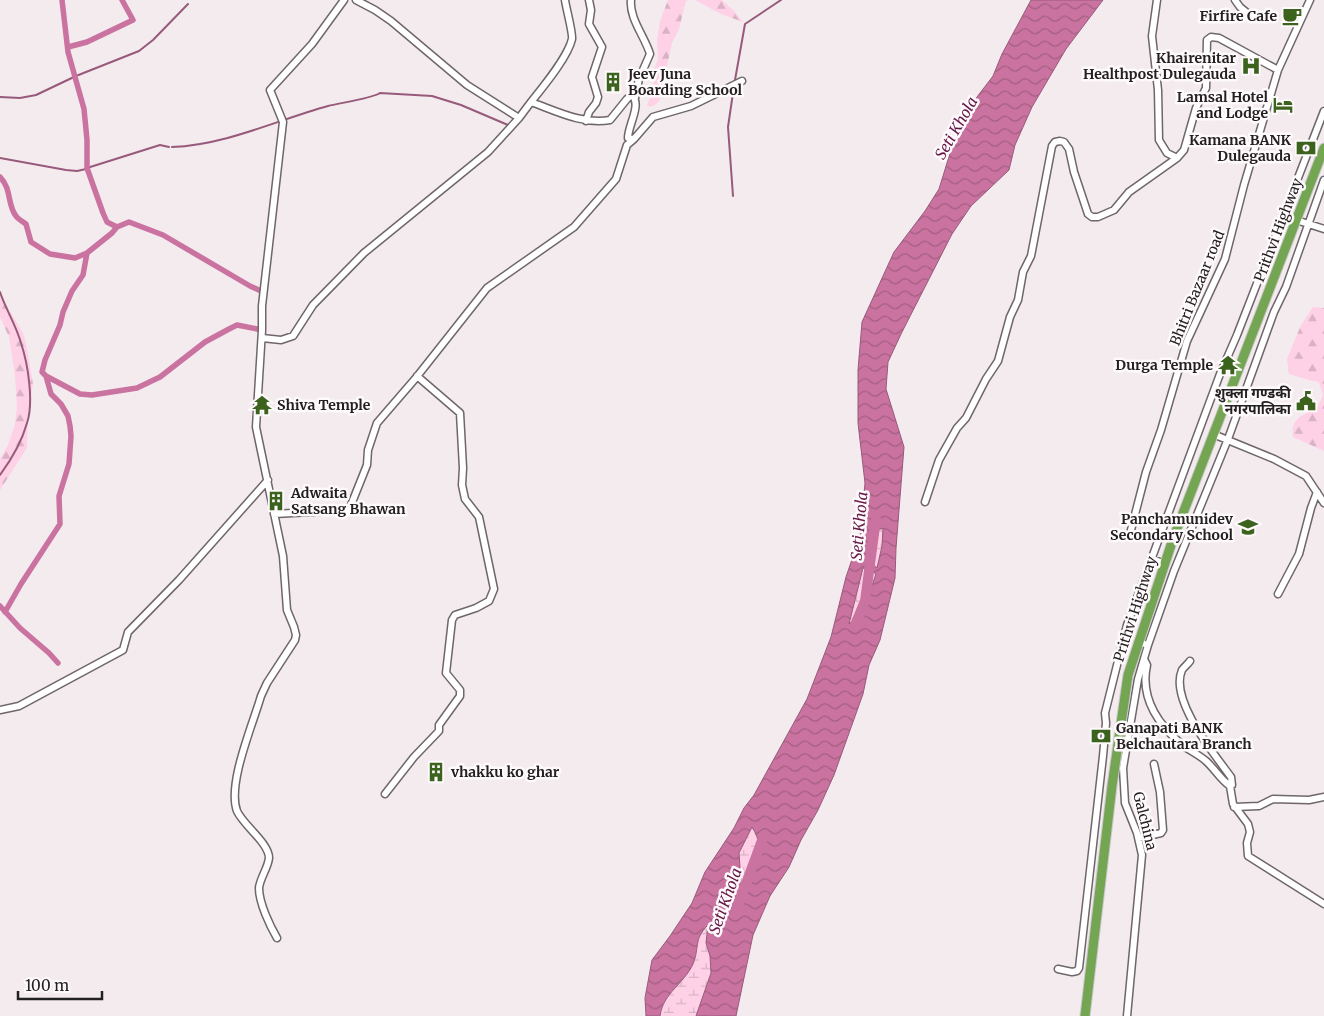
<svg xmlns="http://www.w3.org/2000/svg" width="1324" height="1016" viewBox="0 0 1324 1016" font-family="Merriweather,'Noto Sans Devanagari',serif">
	<defs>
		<pattern id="forest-firs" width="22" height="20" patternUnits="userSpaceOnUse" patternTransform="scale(1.25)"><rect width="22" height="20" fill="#fed1e6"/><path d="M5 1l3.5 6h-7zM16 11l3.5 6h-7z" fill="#d9b3c5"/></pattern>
		<pattern id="wetland-marsh" width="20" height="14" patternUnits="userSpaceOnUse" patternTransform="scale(1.25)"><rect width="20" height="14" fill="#fed1e6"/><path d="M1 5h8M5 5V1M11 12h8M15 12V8" fill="none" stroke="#d9b3c5"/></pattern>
		<pattern id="water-waves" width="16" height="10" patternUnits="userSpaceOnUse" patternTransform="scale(1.25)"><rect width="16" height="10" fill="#ca73a0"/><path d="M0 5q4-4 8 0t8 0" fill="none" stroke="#a45e82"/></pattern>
	</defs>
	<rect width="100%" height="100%" fill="#f3ebee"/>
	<path fill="url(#forest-firs)" d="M 668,0 L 689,0 L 686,1 L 679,29 L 672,43 L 660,99 C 656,105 654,107 647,106 L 654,86 L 653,72 L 658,59 L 657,40 L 660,21 Z
		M 695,0 L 722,0 L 734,11 L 743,22 L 721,14 Z
		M 0,295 L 23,333 L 26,343 L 33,384 L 28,414 L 27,448 L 0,490 L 0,459 L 8,445 L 15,424 L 17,406 L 15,376 L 9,337 L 0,317 Z
		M 1313,307 L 1324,308 L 1324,451 L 1293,437 C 1290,418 1303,415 1317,408 L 1323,395 L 1319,382 L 1309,380 L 1289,374 L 1287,359 L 1301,325 Z"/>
	<path fill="url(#wetland-marsh)" d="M 883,528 L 882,546 L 877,568 L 869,561 L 869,548 L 875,531 Z
		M 863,568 L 868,569 L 876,574 L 863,611 L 849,625 Z
		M 752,827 C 768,860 757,867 742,897 L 739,853 Z
		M 708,924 L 706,943 L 710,956 L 711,973 L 696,1016 L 660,1016 C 663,993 685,984 693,964 C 700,946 693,941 708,924 Z"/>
	<path fill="url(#water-waves)" stroke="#985a7a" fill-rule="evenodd" d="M 1031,0 L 1103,0 L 1066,49 L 1032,107 L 1015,145 L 1009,170 L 971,206 L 952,234 L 902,332 L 888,362 L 886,389 L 904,447 L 896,548 L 895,578 L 880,640 L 869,665 L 863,694 L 834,775 L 818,810 L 801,840 L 789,867 L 770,896 L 753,935 L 736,1016 L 696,1016 L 711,973 L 710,956 L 706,943 L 708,925 C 693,940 700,947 693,964 C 684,984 663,993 660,1016 L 646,1016 L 645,998 L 652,960 L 670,936 L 692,903 L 705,872 L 734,828 L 744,808 L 754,795 L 807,699 L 831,637 L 846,577 L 860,536 L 865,483 L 858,423 L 858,370 L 862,322 L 894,252 L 925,211 L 939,189 L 951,150 L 961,133 L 977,97 L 993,76 L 1002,54 ZM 883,528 L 882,546 L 877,568 L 869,561 L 869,548 L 875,531 ZM 863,568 L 868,569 L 876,574 L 863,611 L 849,624 ZM 752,827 C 768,853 756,872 742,896 L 739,853 Z"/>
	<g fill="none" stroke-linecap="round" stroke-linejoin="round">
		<path stroke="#985a7a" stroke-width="2" d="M 735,80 L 745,24 L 781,0
			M 0,97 L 20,98 L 36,95 L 76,76 L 139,51 L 153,40 L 188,4
			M 172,147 C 226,145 277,120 328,106 C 340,103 373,98 380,93 L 432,96 L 461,105 L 508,125
			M 0,158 L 66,170 L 77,171 L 86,169
			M 87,168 L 160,145 L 169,147
			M 733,196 L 728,127 L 734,86
			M 0,292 C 6,310 16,325 21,343 C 28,364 34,402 27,423 C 22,441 11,460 0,475"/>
		<path stroke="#ca73a0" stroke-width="5.5" d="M 62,0 L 68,52 L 84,109 L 87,140 L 87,168 L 103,213 L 107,222 L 117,227
			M 68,47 L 87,42 L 133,20 L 122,0
			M 0,177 C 12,189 7,205 16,216 C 18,219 23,222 26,224 L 31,242 L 50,254 L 75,258 L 87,253
			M 46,376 L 80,394 L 92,395 L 137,388 L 160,377 L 205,342 L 229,329 L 237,325 L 262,330
			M 0,606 L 20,628 L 49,653 L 58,663
			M 5,612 L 21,584 L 60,524 L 59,496 L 69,464 L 71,436 L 70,426 L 68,416 L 61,404 L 51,394 L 46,376 L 42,372 L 45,360 L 60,325 L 63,312 L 72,291 L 83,275 L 87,253 L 112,233 L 117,227 L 129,222 L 163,235 L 250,286 L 263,292"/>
		<path stroke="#ca73a0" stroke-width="10" d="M 855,625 L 865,601 L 876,519
			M 737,908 L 764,835"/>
		<defs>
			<path id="minor" d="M 356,0 L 375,10 L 391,21 L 467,85 L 519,118 L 531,102 C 556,111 583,125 610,120 L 627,99 L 632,95 C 642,105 628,125 628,138 L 634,139 L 653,117 L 691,106 L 742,81
				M 631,0 C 629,18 645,37 650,54 L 639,79 L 635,98
				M 1235,0 L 1240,7 L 1251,16
				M 531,102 C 543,87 568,57 572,39 C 573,33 566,8 565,0
				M 586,121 L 589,112 L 596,103 L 598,97 L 592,77 L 602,47 L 589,24 L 591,10 L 589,0
				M 1177,158 L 1184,150 L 1196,108 L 1206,88 L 1207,40 L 1211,37 L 1219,38 L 1278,70
				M 1296,220 L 1324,229
				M 262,338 L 281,340 L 293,336 L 313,305 L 364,253 L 488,152 L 519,118
				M 1213,434 L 1274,459 L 1306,476 L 1324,503
				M 925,502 L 939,460 L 957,428 L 966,418 L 986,379 L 998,361 L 1010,317 L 1018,300 L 1023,272 L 1031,256 L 1052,146 L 1055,142 L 1060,141 L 1064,142 L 1069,149 L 1074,172 L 1088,214 L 1092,217 L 1098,217 L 1114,210 L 1129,192 L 1177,158 L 1167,153 L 1159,140 L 1158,90 L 1152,36 L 1157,0
				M 274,514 L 349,510 L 367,465 L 368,450 L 377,423 L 415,379 L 487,288 L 574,227 L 616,179 L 627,145 L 634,139
				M 1131,530 L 1146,472 L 1161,430 L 1187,341 L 1225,259 L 1244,185 L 1278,70 L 1310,0
				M 1151,558 L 1164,564
				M 1278,594 L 1299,554 L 1311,508 L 1317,492
				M 1148,645 L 1174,571 L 1228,439 L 1274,312 L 1286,287 L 1324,180
				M 1144,659 L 1147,665 C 1140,697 1156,722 1180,743 C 1188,750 1198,754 1206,761 C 1214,768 1221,780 1230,786 L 1232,785 L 1231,777 C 1215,755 1169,700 1182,670 C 1184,667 1188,664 1190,661
				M 0,710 L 19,706 L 123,650 L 128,632 L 179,580 L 268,480
				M 1230,786 L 1233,804 L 1248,824 L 1250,832 L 1247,843 L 1248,856 L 1324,904
				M 385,794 L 414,757 L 439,731 L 439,725 L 460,696 L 460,690 L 446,673 L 452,620 L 455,615 L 476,608 L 489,601 L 494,589 L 479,517 L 465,499 L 462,485 L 463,468 L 460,413 L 417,376
				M 1234,807 L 1259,806 L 1273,799 L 1309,800 L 1324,797
				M 1139,838 L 1161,833 L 1163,830 L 1160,792 L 1154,764
				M 277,938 C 270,926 259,903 259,888 C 260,878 268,868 269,858 C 269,843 243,825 237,811 C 227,784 253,724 261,696 L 267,683 L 295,640 L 296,635 L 294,627 L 287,610 L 283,556 L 256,427 L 262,330 L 262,306 L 283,122 L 270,90 L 312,44 L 344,0
				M 1058,969 L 1072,972 L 1077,971 L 1079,968 L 1103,756 L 1106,723 L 1105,713 L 1127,625 L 1220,374 L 1237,335 L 1324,111
				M 1127,1016 L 1142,855 L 1137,833 L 1125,803 L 1123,768 L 1138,679 L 1148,645 L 1138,642"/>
			<path id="highway" d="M 1085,1016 L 1112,786 L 1128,675 L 1173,539 L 1324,148"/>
		</defs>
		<use href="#minor" stroke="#6e666a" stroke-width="9"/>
		<use href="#highway" stroke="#cac9ca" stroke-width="11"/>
		<use href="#minor" stroke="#fff" stroke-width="6"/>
		<use href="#highway" stroke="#73a552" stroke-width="9"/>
	</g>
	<defs>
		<symbol id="cafe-bare" viewBox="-9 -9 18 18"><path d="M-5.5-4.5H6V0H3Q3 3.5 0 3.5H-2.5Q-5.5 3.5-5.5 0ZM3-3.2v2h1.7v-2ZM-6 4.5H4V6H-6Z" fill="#3c631e" stroke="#fef9fb" stroke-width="2.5" paint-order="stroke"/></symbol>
		<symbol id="hospital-bare" viewBox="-9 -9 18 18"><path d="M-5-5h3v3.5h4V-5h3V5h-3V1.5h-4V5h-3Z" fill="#3c631e" stroke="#fef9fb" stroke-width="2.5" paint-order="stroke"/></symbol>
		<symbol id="building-bare" viewBox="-9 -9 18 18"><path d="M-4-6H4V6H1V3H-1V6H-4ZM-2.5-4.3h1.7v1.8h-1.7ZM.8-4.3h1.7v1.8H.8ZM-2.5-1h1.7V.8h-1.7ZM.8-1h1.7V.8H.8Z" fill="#3c631e" stroke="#fef9fb" stroke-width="2.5" paint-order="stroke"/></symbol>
		<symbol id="hotel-bare" viewBox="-9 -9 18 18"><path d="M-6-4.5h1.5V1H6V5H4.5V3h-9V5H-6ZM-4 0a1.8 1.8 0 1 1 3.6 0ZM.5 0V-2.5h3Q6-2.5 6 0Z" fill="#3c631e" stroke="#fef9fb" stroke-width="2.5" paint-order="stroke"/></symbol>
		<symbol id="bank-bare" viewBox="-9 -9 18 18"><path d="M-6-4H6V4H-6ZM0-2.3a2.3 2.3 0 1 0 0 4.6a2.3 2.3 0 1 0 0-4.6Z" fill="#3c631e" stroke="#fef9fb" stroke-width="2.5" paint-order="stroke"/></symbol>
		<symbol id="temple-bare" viewBox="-9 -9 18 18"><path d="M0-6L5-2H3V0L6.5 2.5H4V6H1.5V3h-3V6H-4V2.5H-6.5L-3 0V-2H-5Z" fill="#3c631e" stroke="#fef9fb" stroke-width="2.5" paint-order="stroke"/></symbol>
		<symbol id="civic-bare" viewBox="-9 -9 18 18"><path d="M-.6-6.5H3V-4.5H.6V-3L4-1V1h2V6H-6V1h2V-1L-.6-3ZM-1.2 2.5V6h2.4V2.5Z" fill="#3c631e" stroke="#fef9fb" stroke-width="2.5" paint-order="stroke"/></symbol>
		<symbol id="school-bare" viewBox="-9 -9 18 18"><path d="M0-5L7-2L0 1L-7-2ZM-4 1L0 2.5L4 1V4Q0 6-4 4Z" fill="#3c631e" stroke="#fef9fb" stroke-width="2.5" paint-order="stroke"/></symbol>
	</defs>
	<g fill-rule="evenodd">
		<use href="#cafe-bare" x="1278" y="2" width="28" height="28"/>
		<use href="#hospital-bare" x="1237" y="52" width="28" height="28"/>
		<use href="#building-bare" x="599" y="68" width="28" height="28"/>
		<use href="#hotel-bare" x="1269" y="91" width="28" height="28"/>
		<use href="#bank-bare" x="1292" y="134" width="28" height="28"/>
		<use href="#temple-bare" x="1214" y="351" width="28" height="28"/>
		<use href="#civic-bare" x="1292" y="387" width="28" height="28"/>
		<use href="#temple-bare" x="248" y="391" width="28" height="28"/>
		<use href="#building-bare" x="262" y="487" width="28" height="28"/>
		<use href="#school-bare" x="1234" y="513" width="28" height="28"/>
		<use href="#bank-bare" x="1087" y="722" width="28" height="28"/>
		<use href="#building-bare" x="422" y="758" width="28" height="28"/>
	</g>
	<g text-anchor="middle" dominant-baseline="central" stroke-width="5" stroke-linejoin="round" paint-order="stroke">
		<g font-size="14" font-weight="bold" fill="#232021" stroke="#fef9fb" text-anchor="end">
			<text x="1277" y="16">Firfire Cafe</text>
			<text x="1236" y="58">Khairenitar<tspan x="1236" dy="16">Healthpost Dulegauda</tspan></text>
			<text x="628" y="74" text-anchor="start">Jeev Juna<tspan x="628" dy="16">Boarding School</tspan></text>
			<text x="1268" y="97">Lamsal Hotel<tspan x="1268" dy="16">and Lodge</tspan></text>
			<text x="1291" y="140">Kamana BANK<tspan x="1291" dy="16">Dulegauda</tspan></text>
			<text x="1213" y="365">Durga Temple</text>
			<text x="1291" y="393">शुक्ला गण्डकी<tspan x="1291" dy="16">नगरपालिका</tspan></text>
			<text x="277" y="405" text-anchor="start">Shiva Temple</text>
			<text x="291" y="493" text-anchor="start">Adwaita<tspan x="291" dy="16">Satsang Bhawan</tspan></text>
			<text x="1233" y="519">Panchamunidev<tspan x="1233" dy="16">Secondary School</tspan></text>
			<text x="1116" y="728" text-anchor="start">Ganapati BANK<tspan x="1116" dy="16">Belchautara Branch</tspan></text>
			<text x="451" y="772" text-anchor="start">vhakku ko ghar</text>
		</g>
		<g font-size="14" fill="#232021" stroke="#fef9fb">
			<text transform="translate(1278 230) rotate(-69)">Prithvi Highway</text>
			<text transform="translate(1197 288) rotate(-68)">Bhitri Bazaar road</text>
			<text transform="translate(1135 609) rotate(-72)">Prithvi Highway</text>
			<text transform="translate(1145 821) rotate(76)">Galchina</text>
		</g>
		<g font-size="15" font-style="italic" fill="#641645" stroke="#fef9fb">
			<text transform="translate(956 128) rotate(-60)">Seti Khola</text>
			<text transform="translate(859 526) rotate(-85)">Seti Khola</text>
			<text transform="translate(725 901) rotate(-70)">Seti Khola</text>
		</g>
	</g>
	<path d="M18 991v8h84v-8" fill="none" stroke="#232021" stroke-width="2.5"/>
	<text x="25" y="991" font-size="15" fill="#232021" stroke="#fef9fb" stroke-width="4" paint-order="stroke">100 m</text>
</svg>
